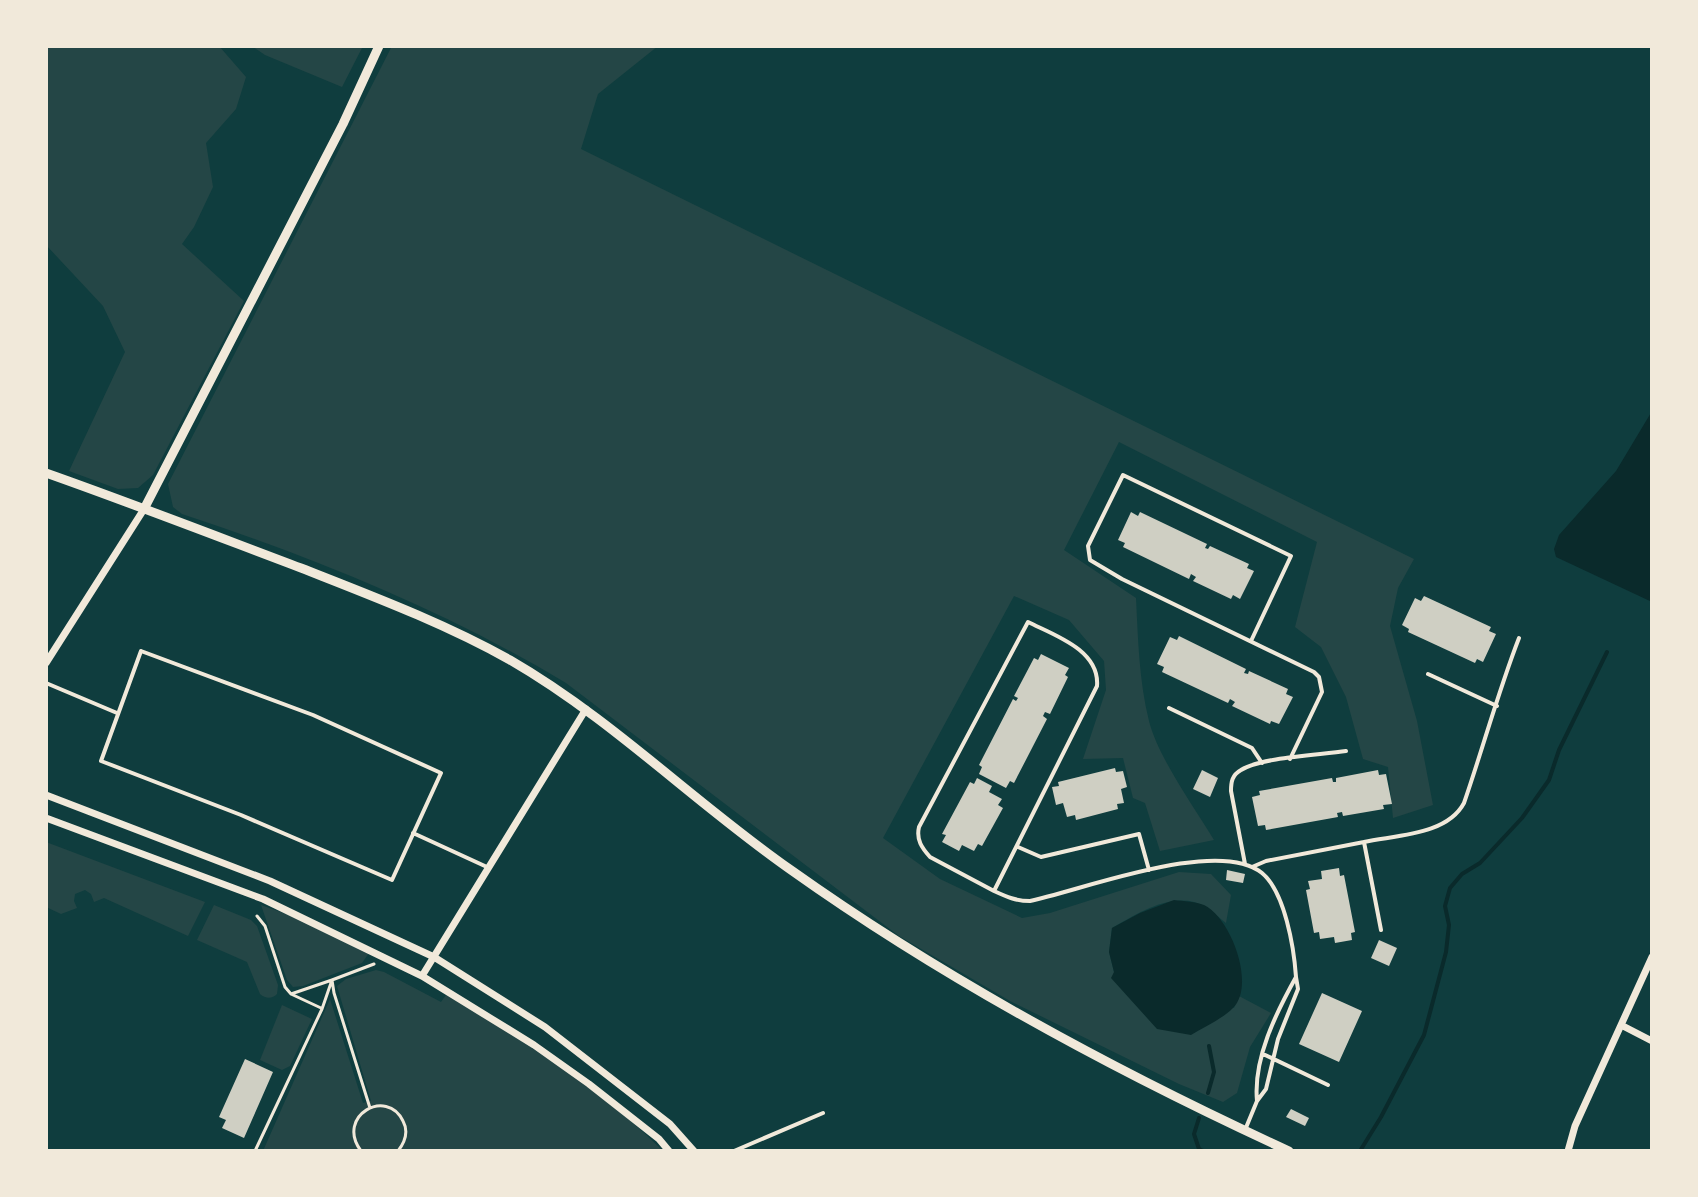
<svg xmlns="http://www.w3.org/2000/svg" width="1698" height="1197" viewBox="0 0 1698 1197" font-family="Signika,sans-serif">
	<rect width="100%" height="100%" fill="#0f3d3e"/>
	<path fill="#244646" d="M 46,46 L 219,46 L 246,77 L 236,109 L 206,143 L 213,187 L 194,227 L 182,244 L 244,301 L 153,475 L 138,488 L 118,489 L 69,471 L 125,352 L 103,306 L 46,245 Z
		M 252,46 L 363,46 L 342,87 L 265,55 Z
		M 392,46 L 658,46 L 598,94 L 581,149 L 1414,559 L 1398,588 L 1390,626 L 1417,721 L 1433,805 L 1393,818 L 1388,767 L 1363,759 L 1346,697 L 1321,647 L 1295,627 L 1317,542 L 1119,442 L 1064,550 L 1136,598 C 1138,638 1139,681 1149,721 C 1158,757 1194,807 1214,840 L 1160,851 L 1145,803 L 1133,798 L 1123,758 L 1083,759 L 1106,690 L 1104,661 L 1069,620 L 1014,596 L 883,838 L 940,879 L 1022,918 L 1050,913 L 1179,872 L 1211,874 L 1231,895 L 1226,923 C 1219,918 1213,911 1206,907 C 1175,889 1139,913 1112,928 L 1109,952 L 1114,972 L 1234,1008 L 1239,996 L 1271,1013 L 1250,1047 L 1237,1093 L 1223,1102 L 1179,1084 L 1010,1001 L 899,936 L 566,683 C 446,611 315,558 182,514 L 173,507 L 168,484 Z
		M 46,842 L 205,902 L 188,936 L 104,898 L 94,902 L 91,894 L 85,890 L 75,894 L 74,901 L 77,908 L 61,914 L 46,907 Z
		M 214,905 L 251,920 L 257,926 L 278,985 L 277,994 C 272,999 266,999 260,994 L 247,962 L 197,940 Z
		M 261,905 L 289,915 L 369,953 L 362,963 L 303,986 L 293,987 L 287,980 Z
		M 376,970 L 384,972 L 441,1002 L 446,995 C 522,1040 600,1088 663,1151 L 263,1151 L 330,999 L 363,1103 L 371,1101 L 337,986 L 346,979 Z
		M 282,1005 L 312,1019 L 290,1066 L 282,1070 L 260,1060 Z"/>
	<path fill="#0a2a2b" d="M 1652,411 L 1652,602 L 1556,557 L 1554,549 L 1559,535 L 1616,471 Z
		M 1174,900 C 1183,901 1196,902 1204,905 C 1231,918 1256,985 1233,1008 C 1222,1019 1204,1027 1191,1035 L 1157,1029 L 1111,978 L 1114,972 L 1109,952 L 1112,928 L 1140,913 Z"/>
	<g fill="none" stroke-linecap="round" stroke-linejoin="round">
		<path stroke="#0a2a2b" stroke-width="4" d="M 1208,1093 L 1214,1072 L 1209,1046
			M 1199,1118 L 1194,1134 L 1199,1149 L 1203,1151
			M 1360,1151 L 1381,1117 L 1424,1035 L 1446,952 L 1449,925 L 1445,906 L 1450,888 L 1462,874 L 1480,863 L 1522,818 L 1549,780 L 1559,750 L 1607,652"/>
	</g>
	<path fill="#cfcfc3" d="M 1131,512 L 1138,516 L 1140,512 L 1207,544 L 1205,548 L 1208,549 L 1210,546 L 1249,564 L 1247,568 L 1254,571 L 1240,599 L 1233,595 L 1231,599 L 1193,581 L 1196,577 L 1191,574 L 1189,579 L 1123,547 L 1125,543 L 1118,540 Z
		M 1424,596 L 1491,627 L 1489,631 L 1496,634 L 1483,662 L 1477,659 L 1475,663 L 1408,632 L 1409,629 L 1402,625 L 1415,598 L 1421,601 Z
		M 1179,636 L 1246,669 L 1244,673 L 1248,674 L 1249,671 L 1288,689 L 1286,694 L 1293,697 L 1279,724 L 1271,721 L 1270,724 L 1232,706 L 1235,702 L 1230,699 L 1228,703 L 1162,672 L 1164,667 L 1157,664 L 1170,637 L 1177,640 Z
		M 1041,654 L 1069,668 L 1065,675 L 1068,677 L 1050,714 L 1045,712 L 1043,716 L 1047,719 L 1014,783 L 1010,781 L 1006,788 L 979,774 L 982,767 L 979,765 L 1013,699 L 1016,701 L 1018,698 L 1014,696 L 1034,658 L 1038,660 Z
		M 1115,768 L 1116,772 L 1123,771 L 1127,787 L 1121,789 L 1124,803 L 1117,804 L 1118,809 L 1076,820 L 1075,815 L 1067,817 L 1063,803 L 1056,805 L 1052,787 L 1059,786 L 1058,782 Z
		M 1202,770 L 1218,778 L 1210,797 L 1193,789 Z
		M 1378,770 L 1379,775 L 1386,774 L 1392,804 L 1383,805 L 1384,809 L 1343,816 L 1342,812 L 1337,813 L 1338,817 L 1266,830 L 1265,825 L 1258,826 L 1252,797 L 1260,795 L 1259,791 L 1332,778 L 1333,782 L 1336,782 L 1336,778 Z
		M 977,778 L 992,786 L 989,792 L 1002,799 L 998,805 L 1003,808 L 982,846 L 978,844 L 974,851 L 962,845 L 959,851 L 942,842 L 946,835 L 942,834 L 970,782 L 974,784 Z
		M 1339,868 L 1340,876 L 1344,875 L 1355,932 L 1351,933 L 1352,940 L 1335,943 L 1334,937 L 1320,939 L 1319,932 L 1314,933 L 1306,890 L 1310,889 L 1308,881 L 1322,879 L 1321,871 Z
		M 1227,870 L 1245,874 L 1243,883 L 1226,880 Z
		M 1379,940 L 1397,948 L 1389,966 L 1371,958 Z
		M 1322,993 L 1362,1011 L 1339,1062 L 1299,1044 Z
		M 245,1059 L 273,1072 L 244,1138 L 222,1128 L 226,1120 L 219,1117 Z
		M 1291,1109 L 1309,1118 L 1305,1126 L 1286,1117 Z"/>
	<g fill="none" stroke-linecap="round" stroke-linejoin="round">
		<path stroke="#f1e9da" stroke-width="3" d="M 257,916 L 265,926 L 285,987 L 291,994 L 321,1008
			M 291,994 L 332,980 L 334,993 L 370,1108
			M 255,1151 L 322,1009 L 332,980 L 374,964
			M 361,1151 C 335,1116 387,1087 403,1121 C 409,1132 405,1142 398,1151"/>
		<path stroke="#f1e9da" stroke-width="4" d="M 1251,641 L 1291,556 L 1123,475 L 1088,546 L 1090,560 L 1122,579 L 1314,672 L 1319,677 L 1322,692 L 1290,759
			M 141,651 L 313,715 L 441,773 L 392,880 L 241,815 L 101,761 Z
			M 1428,674 L 1497,706
			M 46,683 L 117,713
			M 1169,708 L 1252,748 L 1262,763
			M 413,833 L 487,867
			M 1364,842 C 1397,835 1447,835 1464,803 C 1483,748 1498,692 1519,638
			M 1018,847 L 1041,857 L 1139,834 L 1149,870
			M 1245,864 L 1231,791 C 1231,782 1232,775 1241,770 C 1262,757 1320,755 1346,751
			M 1252,867 L 1266,861 L 1364,842 L 1381,930
			M 994,891 L 1097,686 C 1100,650 1054,635 1028,622 L 919,827 C 916,840 922,848 930,857 L 994,891 C 1007,897 1016,901 1030,901 C 1083,890 1218,837 1262,873 C 1285,892 1294,948 1296,977
			M 1263,1054 L 1328,1085
			M 1245,1130 L 1257,1101 L 1266,1089 L 1278,1039 L 1298,989 L 1296,977 C 1276,1013 1253,1059 1257,1101
			M 734,1151 L 823,1113"/>
		<path stroke="#f1e9da" stroke-width="7" d="M 46,663 L 144,509
			M 46,795 L 270,881 L 434,957 L 545,1027 L 670,1124 L 694,1151
			M 46,818 L 263,899 L 422,976 L 534,1045 L 589,1084 L 659,1139 L 669,1151
			M 422,976 L 586,709
			M 1621,1025 L 1652,1041
			M 1568,1151 L 1575,1126 L 1652,957"/>
		<path stroke="#f1e9da" stroke-width="9" d="M 46,473 C 131,503 216,536 301,568 C 372,596 444,623 510,660 C 612,719 695,803 791,870 C 947,981 1115,1071 1289,1151
			M 144,509 L 343,124 L 379,46"/>
	</g>
	<rect width="1698" height="1197" fill="none" stroke="#f1e9da" stroke-width="96"/>
</svg>
